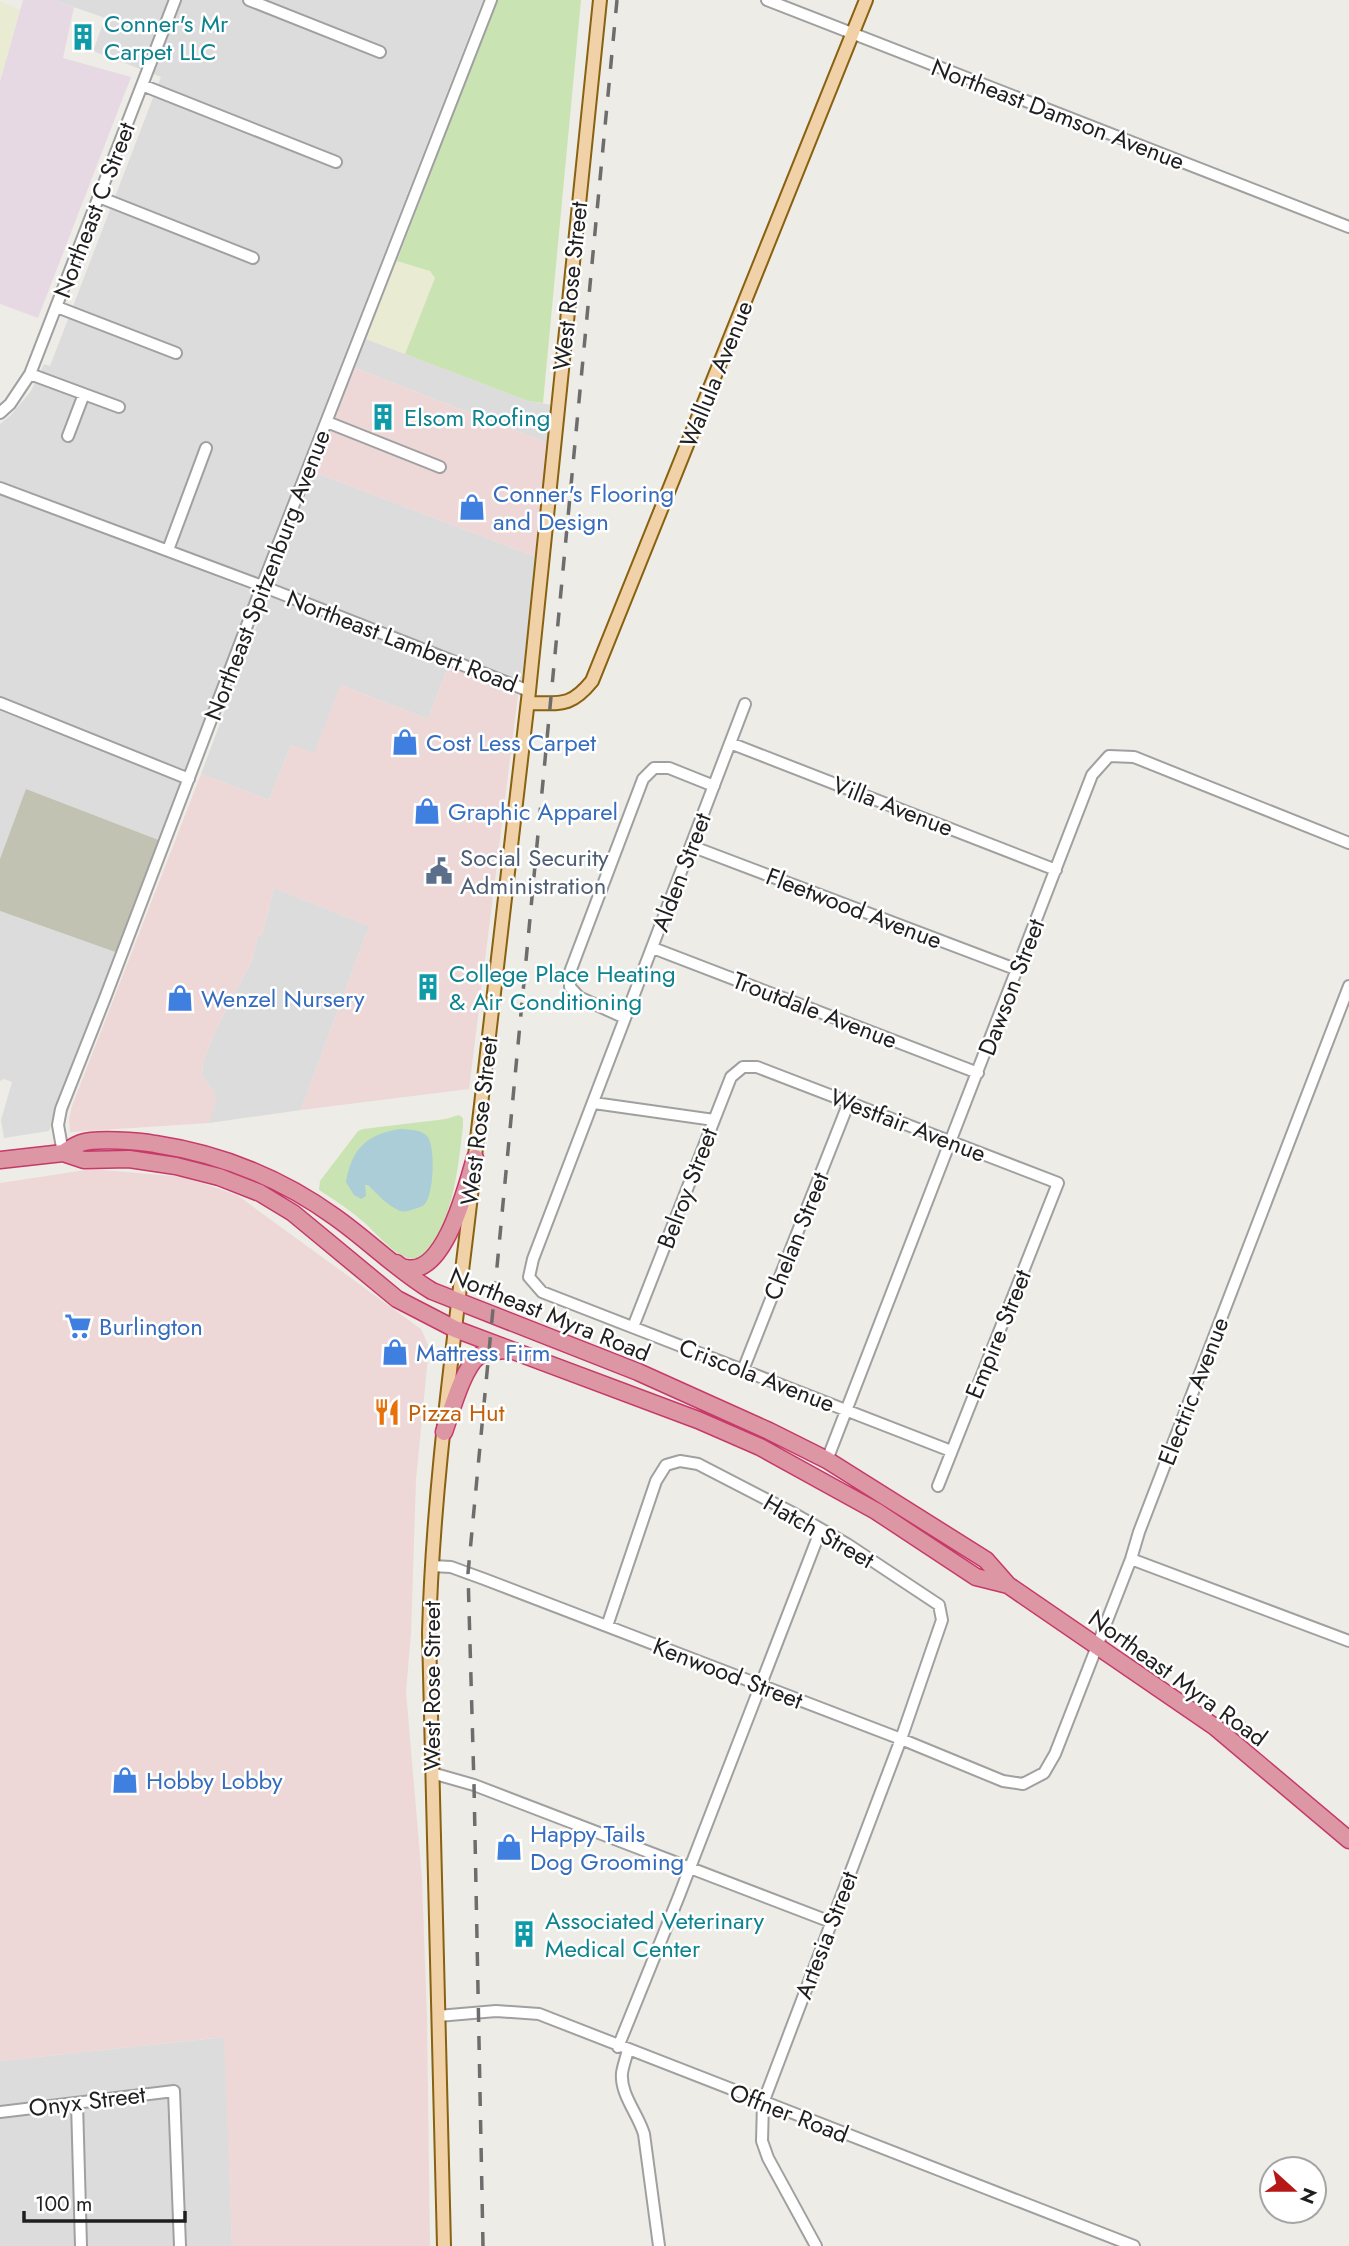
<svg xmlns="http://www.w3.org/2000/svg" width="1349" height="2246" viewBox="0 0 1349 2246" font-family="Jost,sans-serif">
	<rect width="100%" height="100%" fill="#eeece6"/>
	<path fill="#dddcdc" d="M 54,0 L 483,0 L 257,579 L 0,481 L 0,424 L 11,415 L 31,391 L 44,364 L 50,366 L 161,77 L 93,51 L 105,18 Z
		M 366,339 L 528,401 L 552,405 L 548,443 L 355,368 Z
		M 314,472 L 536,557 L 522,680 L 271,584 Z
		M 0,493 L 253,591 L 186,770 L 0,698 Z
		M 269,593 L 449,664 L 428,719 L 341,685 L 314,754 L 291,745 L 269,800 L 201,774 Z
		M 0,711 L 184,782 L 161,841 L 0,859 Z
		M 274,888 L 369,926 L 301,1110 L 209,1123 L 210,1113 L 214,1107 L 214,1092 L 202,1076 L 203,1062 L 217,1027 L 252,960 L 258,936 L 262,935 Z
		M 0,911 L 118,953 L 49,1131 L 4,1138 L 1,1120 L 12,1082 L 4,1079 L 0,1081 Z
		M 225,2037 L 232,2246 L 0,2246 L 0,2061 Z"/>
	<path fill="#edd8d7" d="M 355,368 L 548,443 L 536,557 L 314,472 Z
		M 449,664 L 467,671 L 466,675 L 518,695 L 469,1089 L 301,1110 L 369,926 L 274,888 L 262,935 L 258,936 L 252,960 L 217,1027 L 203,1062 L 202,1076 L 214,1092 L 216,1100 L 209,1123 L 70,1132 L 69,1119 L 72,1106 L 201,774 L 269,800 L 291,745 L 314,753 L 341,685 L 428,719 Z
		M 92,1169 L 184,1177 L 237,1195 L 421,1329 L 429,1347 L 416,1480 L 411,1634 L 406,1691 L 422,1879 L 427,2018 L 430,2246 L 232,2246 L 224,2037 L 0,2061 L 0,1183 Z"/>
	<path fill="#e7d9e4" d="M 23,0 L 54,0 L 74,7 L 63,58 L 131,77 L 38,318 L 0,304 L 0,81 Z"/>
	<path fill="#c2c2b2" d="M 26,789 L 161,841 L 118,953 L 0,911 L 0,859 Z"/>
	<path fill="#e9ebd3" d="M 0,1 L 20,10 L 0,81 Z
		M 397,261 L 430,271 L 435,278 L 405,354 L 366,339 Z"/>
	<path fill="#cae3b2" d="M 497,0 L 581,0 L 543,403 L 528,401 L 405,354 L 435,278 L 430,271 L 397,261 Z
		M 459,1115 L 463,1118 L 463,1126 C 458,1170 454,1207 433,1247 L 430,1247 C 427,1255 418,1261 408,1258 C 392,1253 377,1234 365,1223 C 351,1211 335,1200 319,1190 L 320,1181 L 358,1131 L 363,1129 L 446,1119 Z"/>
	<path fill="#abcdd7" d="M 401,1129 C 410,1130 420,1129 427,1136 C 436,1145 434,1197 424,1205 C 423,1206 415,1209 414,1209 C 408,1211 403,1213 398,1210 C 387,1205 377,1194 368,1185 L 365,1185 L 366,1196 L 361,1199 L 354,1195 L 346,1182 C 352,1148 367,1134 401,1129 Z"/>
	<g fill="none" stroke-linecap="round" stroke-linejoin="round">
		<defs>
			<path id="minor" d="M 249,0 L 380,52
				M 767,0 L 1349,227
				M 142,85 L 336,162
				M 99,197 L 253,258
				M 57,307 L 176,353
				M 30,374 L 119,407
				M 0,413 L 10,404 L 30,374 L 175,0
				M 327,422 L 440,467
				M 68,436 L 84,394
				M 0,488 L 262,586 L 529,691
				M 168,550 L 206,448
				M 0,703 L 189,779
				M 745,704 L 533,1259 L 529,1277 L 542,1292 L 951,1451
				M 730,743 L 1056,870
				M 691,846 L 1018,970
				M 653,948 L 978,1073
				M 625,1018 L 579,997 L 570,987 L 570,972 L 643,779 L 654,768 L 669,768 L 714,786
				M 594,1103 L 714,1120
				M 63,1153 L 58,1125 L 61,1109 L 105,998 L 262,586 L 491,0
				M 633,1327 L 731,1077 L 743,1067 L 757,1067 L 1058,1183 L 938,1486
				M 743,1370 L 849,1102
				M 827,1460 L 1092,775 L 1109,756 L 1134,757 L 1349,843
				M 1131,1559 L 1349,1641
				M 432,1566 L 451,1567 L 484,1579 L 901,1739 L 1003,1781 L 1023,1784 L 1044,1773 L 1055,1754 L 1131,1559 L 1139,1532 L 1349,986
				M 607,1626 L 656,1481 L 666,1465 L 680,1461 L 698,1464 L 793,1513 L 847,1544 L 939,1605 L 942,1620 L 901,1739 L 763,2103 L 762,2141 L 768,2158 L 816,2246
				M 432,1773 L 474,1785 L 831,1922
				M 438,2016 L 496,2011 L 539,2014 L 1134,2246
				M 618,2047 L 679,1896 L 821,1529
				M 628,2050 C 626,2058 623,2066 622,2073 C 620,2094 638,2114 644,2134 L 659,2246
				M 77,2103 L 81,2246
				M 0,2112 L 174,2091 L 180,2246"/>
			<path id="major" d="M 528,703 C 560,703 570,708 592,681 L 866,0
				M 474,1165 L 529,691 L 600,0
				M 444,2246 L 429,1633 C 433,1484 455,1335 472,1187"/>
			<path id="highway" d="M 63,1153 C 68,1150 75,1145 81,1143 C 96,1138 139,1141 155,1144 C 221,1154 281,1178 335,1217 C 369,1241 397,1270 432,1291 L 638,1372 L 769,1431 L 827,1460 L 986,1560 L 1008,1585 L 1215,1727 L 1349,1840
				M 0,1160 L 63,1153 L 84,1160 L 129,1159 L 176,1166 L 219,1177 L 260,1193 L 293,1213 L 397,1299 L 455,1329 L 698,1420 L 760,1447 L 876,1511 L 976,1577 L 1008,1585
				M 396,1263 C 399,1265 402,1268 406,1268 C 445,1277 467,1184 475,1158
				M 444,1432 C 451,1413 463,1367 479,1356 C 488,1350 497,1351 507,1350"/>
		</defs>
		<use href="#minor" stroke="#a0a0a0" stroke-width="14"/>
		<use href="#major" stroke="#886111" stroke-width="16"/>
		<use href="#highway" stroke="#c73969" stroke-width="19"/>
		<use href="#minor" stroke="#fff" stroke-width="10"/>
		<use href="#major" stroke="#f1d2a8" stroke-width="12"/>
		<use href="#highway" stroke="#dd97a4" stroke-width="16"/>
		<path stroke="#6d6d6d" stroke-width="3.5" stroke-dasharray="14 14" stroke-linecap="butt" d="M 483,2246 L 474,1785 L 468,1573 L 617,0"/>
	</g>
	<defs>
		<symbol id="building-bare" viewBox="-9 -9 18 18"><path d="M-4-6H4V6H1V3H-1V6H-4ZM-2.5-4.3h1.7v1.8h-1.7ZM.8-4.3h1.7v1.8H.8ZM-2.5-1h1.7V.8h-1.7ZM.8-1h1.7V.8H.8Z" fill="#0f9aa8" stroke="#fff" stroke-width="2.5" paint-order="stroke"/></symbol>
		<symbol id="shop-bare" viewBox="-9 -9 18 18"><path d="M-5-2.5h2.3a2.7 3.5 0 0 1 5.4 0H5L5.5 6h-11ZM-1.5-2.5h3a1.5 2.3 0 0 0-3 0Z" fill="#3f7fe0" stroke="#fff" stroke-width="2.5" paint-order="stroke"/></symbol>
		<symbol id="civic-bare" viewBox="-9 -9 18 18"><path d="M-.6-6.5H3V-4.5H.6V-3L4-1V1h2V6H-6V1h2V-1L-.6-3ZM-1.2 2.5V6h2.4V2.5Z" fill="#5c6f8a" stroke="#fff" stroke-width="2.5" paint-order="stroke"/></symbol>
		<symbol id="supermarket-bare" viewBox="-9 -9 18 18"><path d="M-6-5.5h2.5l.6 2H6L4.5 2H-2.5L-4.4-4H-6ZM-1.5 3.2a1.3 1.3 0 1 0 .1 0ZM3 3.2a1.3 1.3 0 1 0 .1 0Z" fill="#3f7fe0" stroke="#fff" stroke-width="2.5" paint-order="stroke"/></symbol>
		<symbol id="restaurant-bare" viewBox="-9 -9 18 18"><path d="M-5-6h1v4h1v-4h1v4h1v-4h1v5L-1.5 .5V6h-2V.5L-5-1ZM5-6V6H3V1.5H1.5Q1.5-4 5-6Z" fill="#e8710a" stroke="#fff" stroke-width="2.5" paint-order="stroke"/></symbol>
	</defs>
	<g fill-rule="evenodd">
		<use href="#building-bare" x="64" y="18" width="38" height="38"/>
		<use href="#building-bare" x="364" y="398" width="38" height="38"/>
		<use href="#shop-bare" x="453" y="488" width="38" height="38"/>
		<use href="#shop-bare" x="386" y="723" width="38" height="38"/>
		<use href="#shop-bare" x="408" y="792" width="38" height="38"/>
		<use href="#civic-bare" x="420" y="852" width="38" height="38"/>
		<use href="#building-bare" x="409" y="968" width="38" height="38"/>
		<use href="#shop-bare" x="161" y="979" width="38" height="38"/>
		<use href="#supermarket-bare" x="59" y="1307" width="38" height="38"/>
		<use href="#shop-bare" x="376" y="1333" width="38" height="38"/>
		<use href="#restaurant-bare" x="368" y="1393" width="38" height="38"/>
		<use href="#shop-bare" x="106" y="1761" width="38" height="38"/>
		<use href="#shop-bare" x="490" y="1828" width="38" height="38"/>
		<use href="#building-bare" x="505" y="1915" width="38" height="38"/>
	</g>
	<g text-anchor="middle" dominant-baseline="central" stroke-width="5" stroke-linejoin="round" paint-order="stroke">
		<g font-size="24" fill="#0d838f" stroke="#fff" text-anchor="start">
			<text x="104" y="23">Conner's Mr<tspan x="104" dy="28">Carpet LLC</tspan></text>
			<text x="404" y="417">Elsom Roofing</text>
			<text x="449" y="973">College Place Heating<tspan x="449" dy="28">&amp; Air Conditioning</tspan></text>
			<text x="545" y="1920">Associated Veterinary<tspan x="545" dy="28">Medical Center</tspan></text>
		</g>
		<g font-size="24" fill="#1f1f1f" stroke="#fff">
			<text transform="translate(1058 114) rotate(21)">Northeast Damson Avenue</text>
			<text transform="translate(94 210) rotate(-69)">Northeast C Street</text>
			<text transform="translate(570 286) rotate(-84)">West Rose Street</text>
			<text transform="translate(716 374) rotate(-68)">Wallula Avenue</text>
			<text transform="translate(267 575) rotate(-69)">Northeast Spitzenburg Avenue</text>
			<text transform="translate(402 641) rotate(21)">Northeast Lambert Road</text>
			<text transform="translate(893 806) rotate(21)">Villa Avenue</text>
			<text transform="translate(681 872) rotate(-69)">Alden Street</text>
			<text transform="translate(854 908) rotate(21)">Fleetwood Avenue</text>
			<text transform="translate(1011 987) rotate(-69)">Dawson Street</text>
			<text transform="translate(815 1010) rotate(21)">Troutdale Avenue</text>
			<text transform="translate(479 1121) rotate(-83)">West Rose Street</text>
			<text transform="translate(908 1125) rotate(21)">Westfair Avenue</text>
			<text transform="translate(687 1188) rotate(-69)">Belroy Street</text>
			<text transform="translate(796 1236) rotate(-68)">Chelan Street</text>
			<text transform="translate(550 1314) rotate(22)">Northeast Myra Road</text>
			<text transform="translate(998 1334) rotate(-68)">Empire Street</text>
			<text transform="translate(757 1375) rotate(21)">Criscola Avenue</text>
			<text transform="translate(1193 1391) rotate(-69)">Electric Avenue</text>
			<text transform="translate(819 1531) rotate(30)">Hatch Street</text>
			<text transform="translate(728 1673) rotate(21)">Kenwood Street</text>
			<text transform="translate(1178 1678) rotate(36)">Northeast Myra Road</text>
			<text transform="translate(431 1686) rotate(-90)">West Rose Street</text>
			<text transform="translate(826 1935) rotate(-69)">Artesia Street</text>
			<text transform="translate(87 2101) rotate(-7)">Onyx Street</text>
			<text transform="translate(789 2113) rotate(21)">Offner Road</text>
		</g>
		<g font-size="24" fill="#366cbe" stroke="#fff" text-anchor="start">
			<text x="493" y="493">Conner's Flooring<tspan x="493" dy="28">and Design</tspan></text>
			<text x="426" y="742">Cost Less Carpet</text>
			<text x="448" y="811">Graphic Apparel</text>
			<text x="201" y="998">Wenzel Nursery</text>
			<text x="99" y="1326">Burlington</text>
			<text x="416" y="1352">Mattress Firm</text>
			<text x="146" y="1780">Hobby Lobby</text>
			<text x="530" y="1833">Happy Tails<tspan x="530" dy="28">Dog Grooming</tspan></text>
		</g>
		<g font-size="24" fill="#4e5e75" stroke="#fff" text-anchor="start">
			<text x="460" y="857">Social Security<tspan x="460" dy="28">Administration</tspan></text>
		</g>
		<g font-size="24" fill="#c56008" stroke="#fff" text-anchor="start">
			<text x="408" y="1412">Pizza Hut</text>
		</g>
	</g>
	<g transform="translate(1293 2190) rotate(111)"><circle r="33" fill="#ffffff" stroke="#a5a5a5" stroke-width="2"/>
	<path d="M0-5L12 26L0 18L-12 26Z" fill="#b61717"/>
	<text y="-10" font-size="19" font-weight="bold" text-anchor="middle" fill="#1f1f1f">N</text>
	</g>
	<path d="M24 2211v10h161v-10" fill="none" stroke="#1f1f1f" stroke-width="3.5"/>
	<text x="35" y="2211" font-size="21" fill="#1f1f1f" stroke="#ffffff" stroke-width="5" paint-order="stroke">100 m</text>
</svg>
